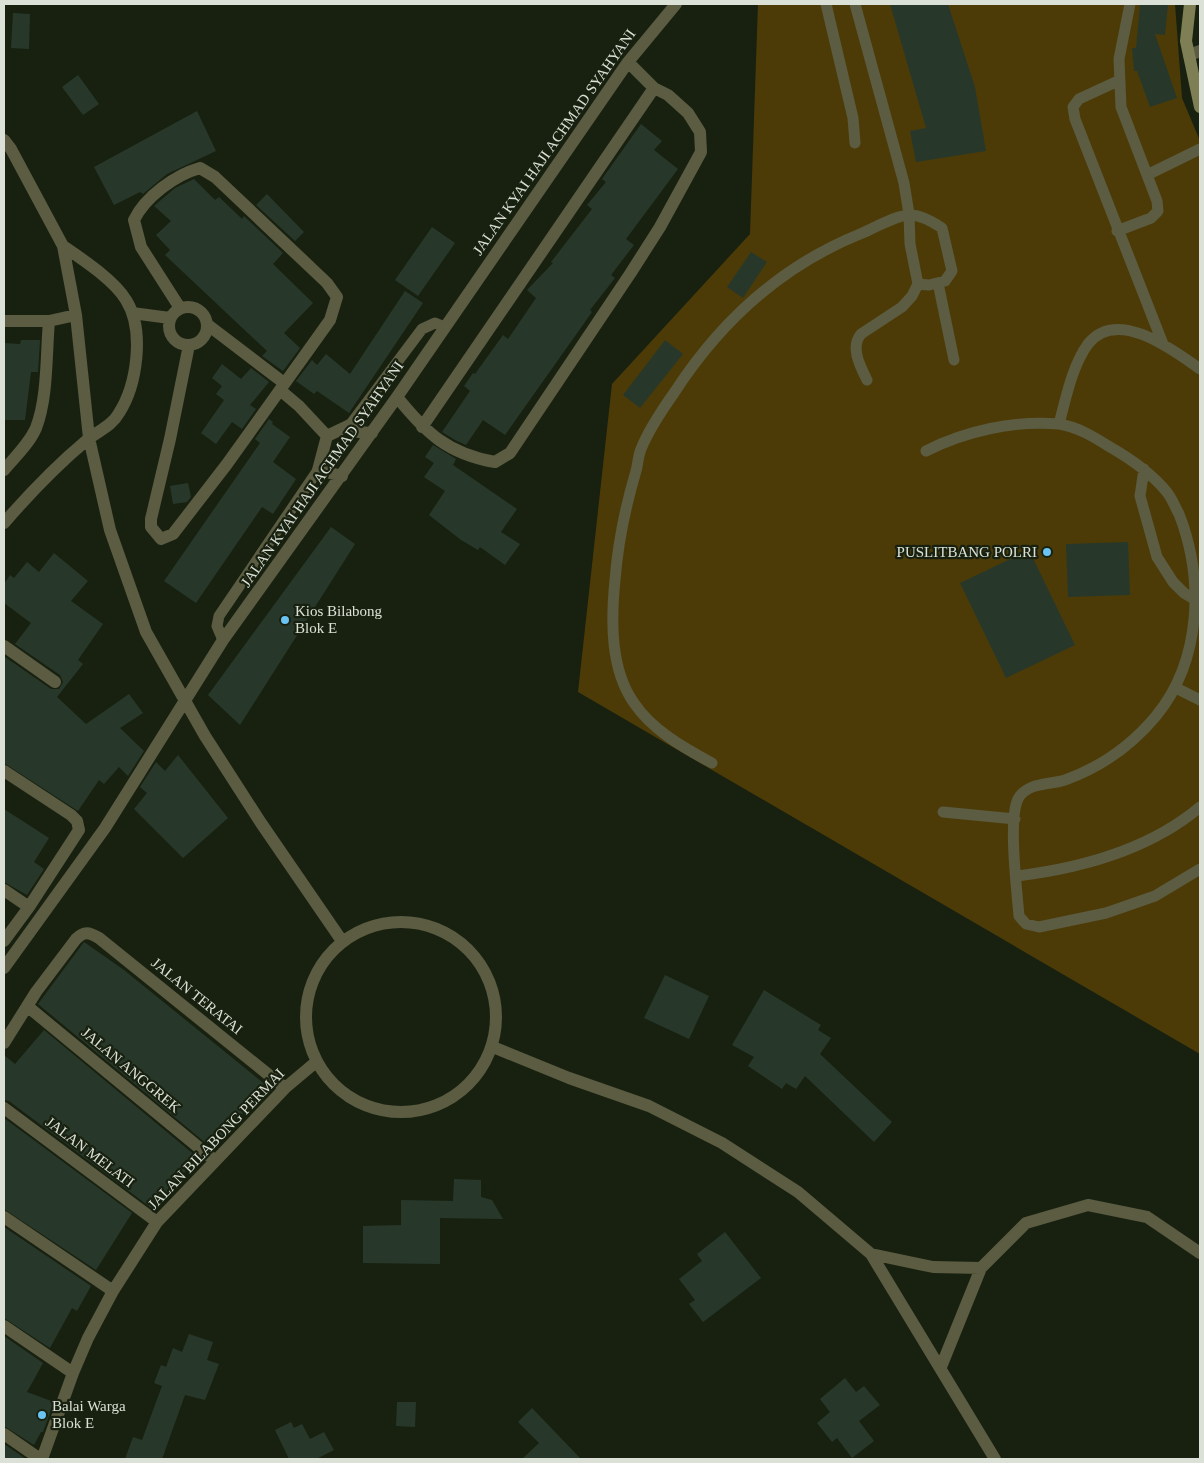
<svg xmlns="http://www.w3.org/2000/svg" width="1204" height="1463" viewBox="0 0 1204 1463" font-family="'Times New Roman',serif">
	<rect width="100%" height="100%" fill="#182110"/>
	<path fill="#4d3b07" d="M 758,4 L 1175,4 L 1182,98 L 1200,141 L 1200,1054 L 578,692 L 612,384 L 750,234 Z"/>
	<path fill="#27382b" d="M 890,4 L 948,4 L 975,87 L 986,151 L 916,162 L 910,131 L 926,128 Z
		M 1140,4 L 1168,4 L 1165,35 L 1155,34 L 1177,98 L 1150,107 L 1137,71 L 1134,71 L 1132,48 L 1136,48 Z
		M 13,13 L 30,14 L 29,49 L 11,48 Z
		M 78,75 L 99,104 L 83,115 L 62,87 Z
		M 197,111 L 216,151 L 167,174 L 143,194 L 140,192 L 114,205 L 94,167 Z
		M 641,124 L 662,141 L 654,150 L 678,169 L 626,239 L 634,245 L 611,275 L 615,278 L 590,310 L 592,312 L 505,435 L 483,420 L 466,445 L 455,440 L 442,432 L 470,391 L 464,386 L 473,373 L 475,374 L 503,335 L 508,339 L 536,298 L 527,290 L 553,263 L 551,262 L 592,209 L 587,205 L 606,182 L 602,179 Z
		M 194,179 L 215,200 L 219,197 L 240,217 L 242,219 L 244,216 L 283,253 L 273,264 L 313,303 L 284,333 L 300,348 L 283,371 L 262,356 L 267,351 L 165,255 L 170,250 L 156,235 L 171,221 L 154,206 L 175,188 Z
		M 267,194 L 304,232 L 295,241 L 256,205 Z
		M 432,227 L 455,243 L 418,296 L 395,280 Z
		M 751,252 L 767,262 L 743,298 L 727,287 Z
		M 405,291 L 423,303 L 349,413 L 317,391 L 314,394 L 296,381 L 312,360 L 317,365 L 326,354 L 350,374 Z
		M 21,340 L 40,340 L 38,372 L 31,372 L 25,420 L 4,420 L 4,343 L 20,344 Z
		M 665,340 L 683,354 L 640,408 L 623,395 Z
		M 222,364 L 241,379 L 251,368 L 269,382 L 250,405 L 256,409 L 242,429 L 232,422 L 216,444 L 201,433 L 224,400 L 216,394 L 222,386 L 212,378 Z
		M 269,419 L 273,422 L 272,424 L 290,437 L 273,462 L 296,479 L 273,514 L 262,507 L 196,603 L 164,581 L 260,443 L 255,439 Z
		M 433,445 L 456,459 L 453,465 L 517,509 L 501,532 L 520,544 L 505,565 L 480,547 L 478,550 L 461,540 L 429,515 L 445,491 L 424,477 L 434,463 L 425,457 Z
		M 188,483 L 191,497 L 187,502 L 173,504 L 170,486 Z
		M 331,527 L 355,544 L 240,725 L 208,695 Z
		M 1128,542 L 1130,595 L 1068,597 L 1066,544 Z
		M 1029,550 L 1075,645 L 1006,678 L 960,583 Z
		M 54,553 L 88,581 L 71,601 L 103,624 L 78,660 L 83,664 L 57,697 L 86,724 L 129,694 L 143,713 L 120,728 L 144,751 L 128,776 L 119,767 L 104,784 L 99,780 L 78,811 L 4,763 L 4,659 L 5,657 L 51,689 L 59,689 L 63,682 L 60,675 L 15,644 L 31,623 L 4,603 L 4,584 L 10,575 L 14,578 L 27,562 L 39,572 Z
		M 178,755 L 228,818 L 183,858 L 134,809 L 147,793 L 140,787 L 156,762 L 165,771 Z
		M 4,809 L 49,838 L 34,862 L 44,869 L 27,895 L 4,882 Z
		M 84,942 L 124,970 L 267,1086 L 220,1139 L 215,1135 L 207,1144 L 38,1004 Z
		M 665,975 L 709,996 L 689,1039 L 644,1018 Z
		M 764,990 L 821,1025 L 818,1030 L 831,1038 L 820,1054 L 892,1122 L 874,1142 L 805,1076 L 796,1089 L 786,1083 L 782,1089 L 748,1066 L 754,1057 L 732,1045 Z
		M 44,1030 L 197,1157 L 154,1210 L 9,1101 L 4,1100 L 4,1055 L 15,1064 Z
		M 4,1118 L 132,1213 L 96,1270 L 4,1209 Z
		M 454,1179 L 481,1180 L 481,1197 L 492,1200 L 503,1219 L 440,1218 L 440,1264 L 363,1263 L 363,1226 L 401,1225 L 401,1200 L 453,1201 Z
		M 4,1227 L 91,1286 L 77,1311 L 72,1308 L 50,1348 L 4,1318 Z
		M 725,1232 L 761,1278 L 703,1322 L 689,1304 L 695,1300 L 679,1279 L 702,1261 L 697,1254 Z
		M 189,1334 L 213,1342 L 207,1360 L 219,1364 L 205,1400 L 185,1395 L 162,1459 L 125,1459 L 133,1437 L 142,1440 L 162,1386 L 154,1383 L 161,1365 L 166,1367 L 173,1348 L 182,1352 Z
		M 4,1336 L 43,1363 L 27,1392 L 54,1402 L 43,1432 L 41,1432 L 34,1445 L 4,1426 Z
		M 845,1378 L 856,1392 L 864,1386 L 880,1405 L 859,1421 L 874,1441 L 852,1458 L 837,1438 L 832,1442 L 817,1423 L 830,1412 L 820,1399 Z
		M 397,1402 L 416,1402 L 415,1427 L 396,1426 Z
		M 532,1408 L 581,1459 L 522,1459 L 539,1443 L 518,1422 Z
		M 291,1422 L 294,1428 L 302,1424 L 310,1439 L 324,1432 L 334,1450 L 316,1459 L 289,1459 L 275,1430 Z
		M 4,1444 L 26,1459 L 4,1459 Z"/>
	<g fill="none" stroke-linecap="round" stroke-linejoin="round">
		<path stroke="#5b5c41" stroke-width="11" d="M 826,4 L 853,118 L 855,143
			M 855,4 L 904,183 L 909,214 L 910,244 L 918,284 L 912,296 L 902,307 L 861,334 C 850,347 860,366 867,380
			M 1118,81 L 1079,99 L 1073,107 L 1075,119 L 1163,344
			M 1147,175 L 1200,149
			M 1117,231 L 1151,218 L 1158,211 L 1157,201 L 1121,107 L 1119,59 L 1130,4
			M 938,283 L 954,360
			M 1059,424 C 1078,427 1094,437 1110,447 C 1131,459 1151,473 1166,491 C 1172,498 1175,507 1179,514 C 1204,578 1202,660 1156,716 C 1132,745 1101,767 1065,780 C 1050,785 1027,782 1018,799 C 1008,819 1017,891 1019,916 L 1026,924 L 1039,927 L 1106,913 L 1155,896 L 1200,869
			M 350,425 L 422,329 L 435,323 L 445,327
			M 926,451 C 965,431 1015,420 1059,424 C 1066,398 1072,366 1088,344 C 1117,307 1173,350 1200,369
			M 1144,469 L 1140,496 L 1157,557 L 1173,582 L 1184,593 L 1199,602
			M 223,640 L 217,626 L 219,616 L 318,470
			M 1176,688 L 1200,700
			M 712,763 C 684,748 652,730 634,703 C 610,669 611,620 615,580 C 618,542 625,508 636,471 C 638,464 638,456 641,449 C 649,429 662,410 674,393 C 720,322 781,266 860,234 C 872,229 899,214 910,215 C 920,215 933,222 942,228 L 952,271 L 945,281 L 929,285 L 918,284
			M 943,812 L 1015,819
			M 1017,876 C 1082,868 1149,850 1200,807"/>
		<path stroke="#5b5c41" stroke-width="12" d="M 1189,55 L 1200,51
			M 4,140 L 11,149 L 63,246 L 76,315 L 89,438 L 110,530 L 146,632 L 205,736 L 261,823 L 342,941
			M169 326a19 19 0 1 1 38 0a19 19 0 1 1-38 0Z
			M 180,308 L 141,247 L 134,220 C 145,197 175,175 200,168 L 215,177 L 327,283 L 337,297 L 330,320 L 227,464 L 173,534 L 161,539 L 151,527 L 151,519 L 170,439 L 189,345
			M 132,313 L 170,318
			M 4,321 L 49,321 L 76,315
			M 208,325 L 284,383
			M 280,390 L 299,406 L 327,436
			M 397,397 C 426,433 448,454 495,462 L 510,453 L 630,274 L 660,227 L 701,152 L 700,132 L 688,113 L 668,95 L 654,88 L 628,62
			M 422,427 L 654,88
			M 4,470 C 15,457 29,444 36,428 C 48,397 46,354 49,321
			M 342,476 L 318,470 L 327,436 L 350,425 L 358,432 L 372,433
			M 4,523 C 30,493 57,465 87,440 C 98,431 112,426 119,413 C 137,385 145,330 126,300 C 114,280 82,259 63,246
			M 4,646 L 55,682
			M 4,771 L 71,815 L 77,821 L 79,830 L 29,907 L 4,941
			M 4,890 L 29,907
			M306 1017a95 95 0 1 1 190 0a95 95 0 1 1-190 0Z
			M 4,968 L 105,828 L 223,640 L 397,397 L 628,62 L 676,4
			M 27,1006 L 214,1160
			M 4,1043 L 36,992 L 76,939 C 84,931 89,932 99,938 L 285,1088
			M 493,1047 L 569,1078 L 649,1106 L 722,1143 L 798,1192 L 871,1254 L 995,1459
			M 4,1108 L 157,1222
			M 4,1217 L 113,1291
			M 871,1254 L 933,1267 L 981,1268 L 1026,1223 L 1088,1205 L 1147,1217 L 1200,1253
			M 4,1326 L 73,1373
			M 941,1367 L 981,1268
			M 4,1434 L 40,1459
			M 42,1459 L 73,1373 L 88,1338 L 113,1291 L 157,1222 L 285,1088 L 316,1062"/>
		<path stroke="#7e7f54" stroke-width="12" d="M 1190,4 L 1186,41 L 1200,107"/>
	</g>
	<g fill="#6ac3f1" stroke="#182110" stroke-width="2">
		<circle cx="1047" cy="552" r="5"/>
		<circle cx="285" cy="620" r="5"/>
		<circle cx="42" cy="1415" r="5"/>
	</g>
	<g text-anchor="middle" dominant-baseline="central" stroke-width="4.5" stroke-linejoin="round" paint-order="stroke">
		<g font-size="15" fill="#dbe1d6" stroke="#182110">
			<text transform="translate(554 142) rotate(-55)">JALAN KYAI HAJI ACHMAD SYAHYANI</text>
			<text transform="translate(322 474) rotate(-55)">JALAN KYAI HAJI ACHMAD SYAHYANI</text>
			<text transform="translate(197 996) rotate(39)">JALAN TERATAI</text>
			<text transform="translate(131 1070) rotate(40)">JALAN ANGGREK</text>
			<text transform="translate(216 1139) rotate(-46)">JALAN BILABONG PERMAI</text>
			<text transform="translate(90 1152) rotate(37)">JALAN MELATI</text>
		</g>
		<g font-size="15" fill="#dbe1d6" stroke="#182110" text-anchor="start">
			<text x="1037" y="552" text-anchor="end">PUSLITBANG POLRI</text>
			<text x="295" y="611">Kios Bilabong<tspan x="295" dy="17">Blok E</tspan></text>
			<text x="52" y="1406">Balai Warga<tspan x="52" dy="17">Blok E</tspan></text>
		</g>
	</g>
	<rect width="1204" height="1463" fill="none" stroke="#dbe1d6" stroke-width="10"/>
</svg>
